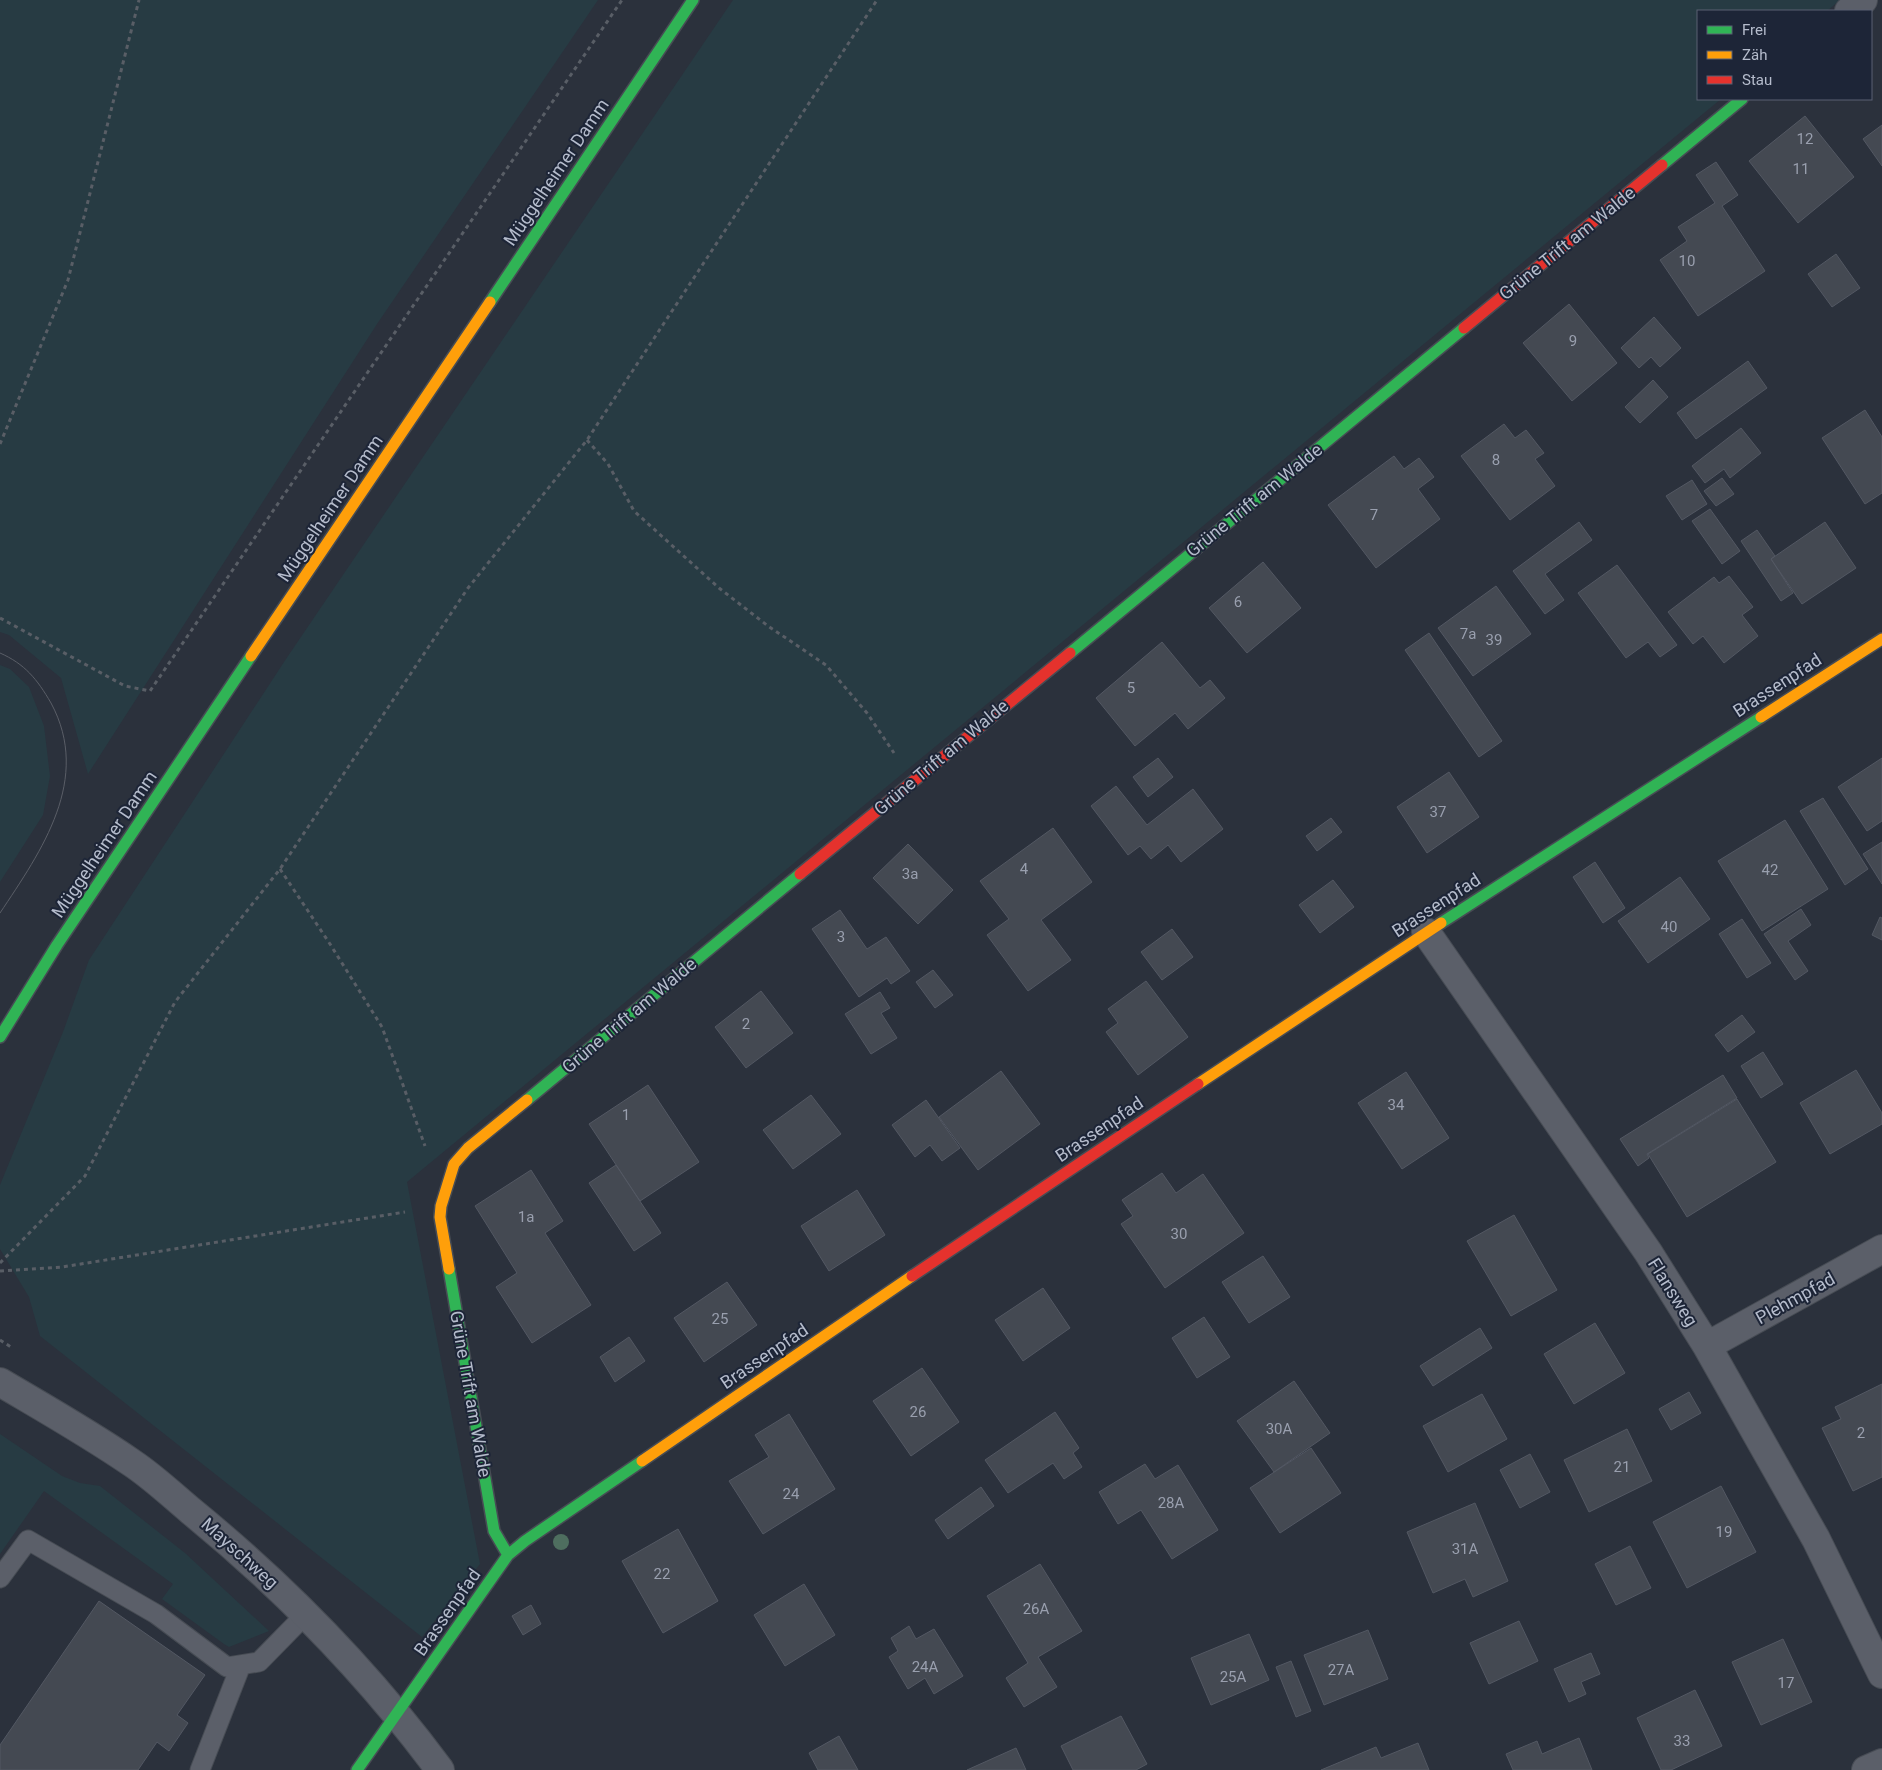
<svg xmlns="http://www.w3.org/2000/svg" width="1882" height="1770" viewBox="0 0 1882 1770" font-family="Roboto,sans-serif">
	<rect width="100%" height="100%" fill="#2b313c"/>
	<path fill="#273b43" d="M 0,0 L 598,0 L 377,324 L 88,774 L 61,678 L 9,635 L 0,632 Z
		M 733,0 L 1840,0 L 1827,11 L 1698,11 L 1698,99 L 1721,99 L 407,1182 L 480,1564 L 422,1637 L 40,1336 L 29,1297 L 0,1249 L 0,1185 L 63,1032 L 89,960 L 286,659 Z
		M 0,665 L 10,669 L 29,687 L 44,726 L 50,776 L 43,815 L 0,882 Z
		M 0,1434 L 62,1476 L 80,1483 L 100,1486 L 185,1553 L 269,1631 L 229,1647 L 224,1644 L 162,1599 L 173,1584 L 44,1491 L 0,1554 Z"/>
	<path fill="#444952" stroke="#535863" d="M 1805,116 L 1854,177 L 1798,223 L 1749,161 Z
		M 1882,125 L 1882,166 L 1863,139 Z
		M 1716,162 L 1738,195 L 1722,206 L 1765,271 L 1698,316 L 1660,260 L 1687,241 L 1678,227 L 1715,203 L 1696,175 Z
		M 1836,254 L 1860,288 L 1832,307 L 1808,274 Z
		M 1569,304 L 1617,363 L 1572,401 L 1523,343 Z
		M 1654,317 L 1681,348 L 1660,367 L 1651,357 L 1639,368 L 1621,348 Z
		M 1748,361 L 1767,388 L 1696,439 L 1677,413 Z
		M 1653,380 L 1668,397 L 1640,423 L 1625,407 Z
		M 1865,410 L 1882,437 L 1882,493 L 1865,504 L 1822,438 Z
		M 1504,424 L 1515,438 L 1526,430 L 1544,453 L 1535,459 L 1555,486 L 1510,520 L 1461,456 Z
		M 1741,428 L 1761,453 L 1730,478 L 1724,469 L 1705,483 L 1692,466 Z
		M 1394,456 L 1404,469 L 1419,458 L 1434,477 L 1418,489 L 1440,519 L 1376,568 L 1328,505 Z
		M 1722,478 L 1734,494 L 1716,506 L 1704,491 Z
		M 1692,480 L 1707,504 L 1682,520 L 1666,496 Z
		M 1710,509 L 1740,551 L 1722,564 L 1692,521 Z
		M 1579,522 L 1592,540 L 1545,574 L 1564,600 L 1545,614 L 1513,571 Z
		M 1825,522 L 1856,568 L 1802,604 L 1771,559 Z
		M 1757,530 L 1775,556 L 1771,559 L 1793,593 L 1781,601 L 1741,541 Z
		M 1263,562 L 1301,608 L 1247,653 L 1209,608 Z
		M 1617,565 L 1677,645 L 1660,657 L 1648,642 L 1626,658 L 1578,593 Z
		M 1729,576 L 1753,607 L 1742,615 L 1758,636 L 1724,663 L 1703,636 L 1693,644 L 1668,612 L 1714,577 L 1719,583 Z
		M 1496,586 L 1531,634 L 1473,676 L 1438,628 Z
		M 1429,633 L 1502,741 L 1479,757 L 1405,650 Z
		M 1162,642 L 1200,688 L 1210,680 L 1225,698 L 1188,729 L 1175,713 L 1135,746 L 1096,698 Z
		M 1158,758 L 1173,777 L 1148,797 L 1133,777 Z
		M 1882,758 L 1882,821 L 1867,831 L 1838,787 Z
		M 1449,772 L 1479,817 L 1427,853 L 1397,807 Z
		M 1116,786 L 1147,825 L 1193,789 L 1223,829 L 1181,862 L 1168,845 L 1151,859 L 1140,846 L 1128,855 L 1091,806 Z
		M 1823,798 L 1868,869 L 1845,885 L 1800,811 Z
		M 1331,818 L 1342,832 L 1317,851 L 1306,836 Z
		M 1785,820 L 1828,889 L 1762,931 L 1718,861 Z
		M 1053,828 L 1092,882 L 1041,920 L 1071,960 L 1028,991 L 987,935 L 1009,919 L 980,881 Z
		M 1882,842 L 1882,884 L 1863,854 Z
		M 908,844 L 953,890 L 918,924 L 873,878 Z
		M 1595,862 L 1625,908 L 1603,923 L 1573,877 Z
		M 1680,877 L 1710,919 L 1648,963 L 1618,921 Z
		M 1333,880 L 1354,907 L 1320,933 L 1299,905 Z
		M 1801,909 L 1811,925 L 1788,941 L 1808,971 L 1795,980 L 1764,934 Z
		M 840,910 L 867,949 L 886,937 L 910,971 L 891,984 L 887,978 L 859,997 L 812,929 Z
		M 1880,917 L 1882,918 L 1882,940 L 1872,935 Z
		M 1742,919 L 1771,963 L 1747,978 L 1719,934 Z
		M 1172,929 L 1193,957 L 1162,980 L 1141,952 Z
		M 933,970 L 953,995 L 935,1008 L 916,982 Z
		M 1146,981 L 1188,1037 L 1138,1075 L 1106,1032 L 1118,1023 L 1108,1009 Z
		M 761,991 L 793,1033 L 746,1068 L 715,1027 Z
		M 880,992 L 890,1008 L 881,1013 L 897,1038 L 871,1054 L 845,1014 Z
		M 1742,1015 L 1755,1032 L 1728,1052 L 1715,1035 Z
		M 1763,1052 L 1783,1084 L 1761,1098 L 1741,1066 Z
		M 1856,1070 L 1882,1113 L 1882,1124 L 1830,1154 L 1800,1103 Z
		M 1001,1071 L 1040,1124 L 978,1170 L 939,1117 Z
		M 1406,1072 L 1449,1138 L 1402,1169 L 1358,1103 Z
		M 1723,1075 L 1737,1098 L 1647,1154 L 1649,1158 L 1638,1166 L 1620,1139 Z
		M 648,1085 L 699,1162 L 640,1201 L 589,1124 Z
		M 811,1095 L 841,1134 L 793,1169 L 763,1130 Z
		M 1737,1099 L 1776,1162 L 1687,1217 L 1648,1154 Z
		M 926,1100 L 960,1148 L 942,1161 L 930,1145 L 915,1157 L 892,1125 Z
		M 616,1165 L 661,1233 L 634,1251 L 589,1183 Z
		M 531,1170 L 563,1221 L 545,1233 L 591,1305 L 532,1343 L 496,1287 L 517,1273 L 475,1206 Z
		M 1162,1173 L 1176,1193 L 1203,1174 L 1244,1233 L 1165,1288 L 1121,1224 L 1133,1216 L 1122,1200 Z
		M 857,1190 L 885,1235 L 829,1271 L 801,1226 Z
		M 1514,1215 L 1557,1290 L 1511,1316 L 1467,1241 Z
		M 1263,1256 L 1290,1297 L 1249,1323 L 1222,1282 Z
		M 727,1282 L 757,1325 L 704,1362 L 674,1318 Z
		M 1043,1288 L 1070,1328 L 1023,1361 L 995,1320 Z
		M 1204,1317 L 1230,1357 L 1197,1378 L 1172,1338 Z
		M 1595,1323 L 1625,1373 L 1574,1404 L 1544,1354 Z
		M 1480,1328 L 1492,1348 L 1433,1386 L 1420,1366 Z
		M 629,1337 L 645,1361 L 615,1382 L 600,1357 Z
		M 922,1368 L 959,1422 L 911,1456 L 873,1401 Z
		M 1294,1381 L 1330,1433 L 1274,1472 L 1237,1421 Z
		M 1882,1384 L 1882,1477 L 1853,1491 L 1822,1428 L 1841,1419 L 1835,1407 Z
		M 1689,1392 L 1701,1413 L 1671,1430 L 1659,1409 Z
		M 1482,1394 L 1507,1439 L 1448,1472 L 1423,1426 Z
		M 1055,1412 L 1079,1448 L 1073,1453 L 1082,1467 L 1064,1479 L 1053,1463 L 1008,1493 L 985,1460 Z
		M 789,1414 L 835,1489 L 763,1534 L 729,1481 L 769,1457 L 755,1435 Z
		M 1627,1429 L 1652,1481 L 1589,1512 L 1564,1460 Z
		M 1311,1448 L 1341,1493 L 1280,1533 L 1250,1488 Z
		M 1530,1454 L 1550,1492 L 1520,1508 L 1500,1470 Z
		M 1145,1464 L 1155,1479 L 1178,1465 L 1218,1530 L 1172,1559 L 1141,1510 L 1118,1524 L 1099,1492 Z
		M 1721,1486 L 1756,1552 L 1687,1588 L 1653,1522 Z
		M 981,1487 L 994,1506 L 948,1539 L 935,1520 Z
		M 1475,1503 L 1508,1581 L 1473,1597 L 1465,1579 L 1433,1593 L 1407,1532 Z
		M 678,1529 L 718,1601 L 663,1633 L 622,1561 Z
		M 1630,1546 L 1651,1588 L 1616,1605 L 1595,1564 Z
		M 1040,1564 L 1082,1631 L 1038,1657 L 1057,1687 L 1024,1707 L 1006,1678 L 1028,1663 L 987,1596 Z
		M 804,1584 L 835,1635 L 785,1666 L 754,1615 Z
		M 99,1601 L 205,1675 L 177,1715 L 188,1723 L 169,1751 L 157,1742 L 138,1770 L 0,1770 L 0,1745 Z
		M 531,1605 L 541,1624 L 523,1635 L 512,1616 Z
		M 1519,1621 L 1538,1661 L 1489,1684 L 1470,1643 Z
		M 909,1626 L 916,1639 L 934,1629 L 963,1676 L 934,1694 L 925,1678 L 908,1689 L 889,1657 L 898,1651 L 891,1638 Z
		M 1368,1630 L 1388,1679 L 1324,1705 L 1304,1655 Z
		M 1249,1634 L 1269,1680 L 1211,1705 L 1191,1658 Z
		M 1783,1639 L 1812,1702 L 1761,1725 L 1732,1662 Z
		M 1591,1653 L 1600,1674 L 1581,1682 L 1586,1694 L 1569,1702 L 1554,1669 Z
		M 1291,1661 L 1311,1711 L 1296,1717 L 1276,1667 Z
		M 1695,1690 L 1722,1746 L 1671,1770 L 1661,1770 L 1637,1718 Z
		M 1121,1716 L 1147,1764 L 1136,1770 L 1073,1770 L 1061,1746 Z
		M 839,1736 L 858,1770 L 818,1770 L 809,1753 Z
		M 1579,1738 L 1592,1770 L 1513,1770 L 1506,1754 L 1537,1741 L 1542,1754 Z
		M 1418,1743 L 1429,1770 L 1321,1770 L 1376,1747 L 1381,1758 Z
		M 1016,1748 L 1026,1770 L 967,1770 Z"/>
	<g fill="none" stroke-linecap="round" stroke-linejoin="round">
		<defs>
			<path id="lane" d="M 0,1578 L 28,1540 L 156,1614 L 227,1667 L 259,1662 L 306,1614
				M 200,1770 L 241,1665"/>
			<path id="street" d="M 1849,11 L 1863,0
				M 1426,932 L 1648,1252 L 1707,1346 L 1816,1539 L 1882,1674
				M 1707,1346 L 1882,1249
				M 0,1382 C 44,1408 90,1434 132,1463 C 153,1477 172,1495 191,1511 C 284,1587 369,1674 440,1770
				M 1866,1770 L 1882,1763"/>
			<path id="fast" d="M 1662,165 L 1742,99
				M 490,302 L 693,0
				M 1070,653 L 1464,328
				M 1441,923 L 1761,717
				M 0,1037 L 57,945 L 251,656
				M 527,1100 L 800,874
				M 449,1269 L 494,1531 L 508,1555
				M 357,1770 L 508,1555 L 525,1541 L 642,1461"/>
			<path id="slow" d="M 251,656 L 490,302
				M 1761,717 L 1882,639
				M 1198,1084 L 1441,923
				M 449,1269 L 440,1217 L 441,1206 L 454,1164 L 468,1148 L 527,1100
				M 642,1461 L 912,1276"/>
			<path id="jam" d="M 1464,328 L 1662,165
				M 800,874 L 1070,653
				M 912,1276 L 1198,1084"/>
		</defs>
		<use href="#lane" stroke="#474c54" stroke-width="21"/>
		<use href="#street" stroke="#474c54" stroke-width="30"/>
		<use href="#fast" stroke="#474c54" stroke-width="14"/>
		<use href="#slow" stroke="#474c54" stroke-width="14"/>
		<use href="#jam" stroke="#474c54" stroke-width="14"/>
		<path stroke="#595e66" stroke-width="3" stroke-dasharray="4 4" stroke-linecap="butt" d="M 587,440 L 608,464 L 634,511 L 719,588 L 768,626 L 826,665 L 867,713 L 894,753
			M 0,444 L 68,280 L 139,0
			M 0,618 L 125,686 L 150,691 L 622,0
			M 280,869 L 330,944 L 382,1027 L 425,1146
			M 0,1263 L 85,1176 L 175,1002 L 280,869 L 468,588 L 587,440 L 877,0
			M 0,1271 L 62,1267 L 405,1212
			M 0,1340 L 11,1347"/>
		<use href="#lane" stroke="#5b5f69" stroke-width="19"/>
		<use href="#street" stroke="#5b5f69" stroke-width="28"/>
		<use href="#fast" stroke="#30b455" stroke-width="11"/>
		<use href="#slow" stroke="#ff9f0a" stroke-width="11"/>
		<use href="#jam" stroke="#e5322d" stroke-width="11"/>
		<path stroke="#5a5e67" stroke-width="1" d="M 0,653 C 25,664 37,679 51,703 C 92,779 42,850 0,913"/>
	</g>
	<circle fill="#4e6e5f" cx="561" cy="1542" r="8"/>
	<g text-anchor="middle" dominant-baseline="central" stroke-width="4" stroke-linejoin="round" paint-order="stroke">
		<g font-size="15" fill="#999fae">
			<text x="1805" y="139">12</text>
			<text x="1801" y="169">11</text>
			<text x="1687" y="261">10</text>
			<text x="1573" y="341">9</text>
			<text x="1496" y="460">8</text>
			<text x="1374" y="515">7</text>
			<text x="1238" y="602">6</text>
			<text x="1468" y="634">7a</text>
			<text x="1494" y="640">39</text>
			<text x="1131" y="688">5</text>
			<text x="1438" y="812">37</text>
			<text x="1024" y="869">4</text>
			<text x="1770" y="870">42</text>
			<text x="910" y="874">3a</text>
			<text x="1669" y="927">40</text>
			<text x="841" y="937">3</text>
			<text x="746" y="1024">2</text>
			<text x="1396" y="1105">34</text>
			<text x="626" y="1115">1</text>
			<text x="526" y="1217">1a</text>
			<text x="1179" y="1234">30</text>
			<text x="720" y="1319">25</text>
			<text x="918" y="1412">26</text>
			<text x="1279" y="1429">30A</text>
			<text x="1861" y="1433">2</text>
			<text x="1622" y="1467">21</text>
			<text x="791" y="1494">24</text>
			<text x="1171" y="1503">28A</text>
			<text x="1724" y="1532">19</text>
			<text x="1465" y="1549">31A</text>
			<text x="662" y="1574">22</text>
			<text x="1036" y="1609">26A</text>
			<text x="925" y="1667">24A</text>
			<text x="1341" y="1670">27A</text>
			<text x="1233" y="1677">25A</text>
			<text x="1786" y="1683">17</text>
			<text x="1682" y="1741">33</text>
		</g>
		<g font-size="18" fill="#b5bccc" stroke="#1d2537">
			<text transform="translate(556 172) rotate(-56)">Müggelheimer Damm</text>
			<text transform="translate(1567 243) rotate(-39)">Grüne Trift am Walde</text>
			<text transform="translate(1254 500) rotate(-39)">Grüne Trift am Walde</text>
			<text transform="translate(330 508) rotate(-56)">Müggelheimer Damm</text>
			<text transform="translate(1777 685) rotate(-33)">Brassenpfad</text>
			<text transform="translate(941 757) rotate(-40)">Grüne Trift am Walde</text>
			<text transform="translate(104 844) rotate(-56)">Müggelheimer Damm</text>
			<text transform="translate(1436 905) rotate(-33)">Brassenpfad</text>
			<text transform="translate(629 1015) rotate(-40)">Grüne Trift am Walde</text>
			<text transform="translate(1099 1129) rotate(-34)">Brassenpfad</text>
			<text transform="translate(1673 1292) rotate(58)">Flansweg</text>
			<text transform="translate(1795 1298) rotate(-29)">Plehmpfad</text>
			<text transform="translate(764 1356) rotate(-34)">Brassenpfad</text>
			<text transform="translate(471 1394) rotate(80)">Grüne Trift am Walde</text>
			<text transform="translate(240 1553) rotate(42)">Mayschweg</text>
			<text transform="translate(447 1612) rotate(-55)">Brassenpfad</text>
		</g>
	</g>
	<rect x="1697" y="10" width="175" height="90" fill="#1d2537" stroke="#5a6173"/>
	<rect x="1707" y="26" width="25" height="8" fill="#30b455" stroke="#5a6173"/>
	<text x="1742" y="35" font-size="15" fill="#b5bccc">Frei</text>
	<rect x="1707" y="51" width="25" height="8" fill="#ff9f0a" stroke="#5a6173"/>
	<text x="1742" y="60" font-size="15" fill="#b5bccc">Zäh</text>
	<rect x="1707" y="76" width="25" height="8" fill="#e5322d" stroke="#5a6173"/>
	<text x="1742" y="85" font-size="15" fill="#b5bccc">Stau</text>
</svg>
